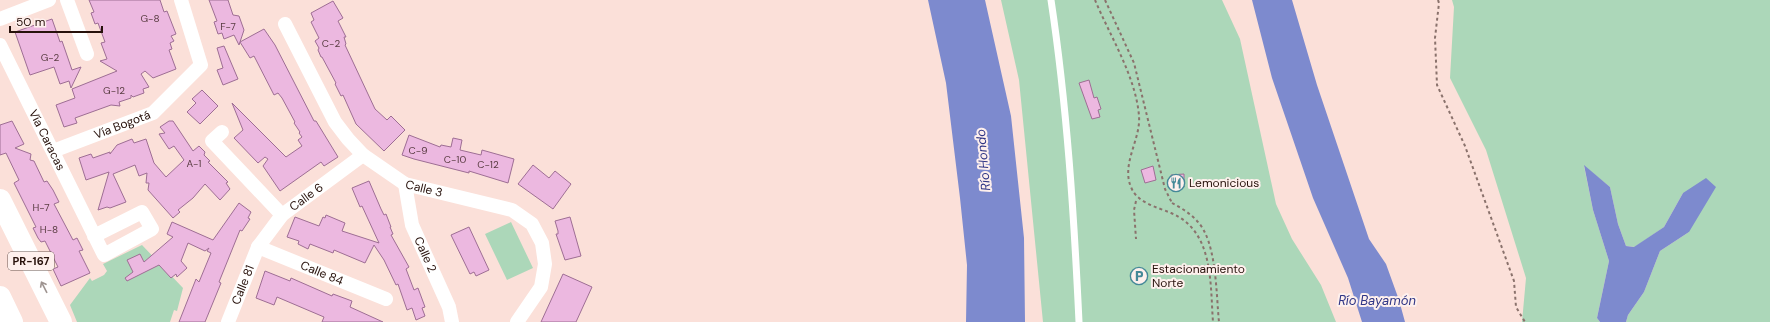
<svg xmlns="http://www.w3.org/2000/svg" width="1770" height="322" viewBox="0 0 1770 322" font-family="'DM Sans',sans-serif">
	<rect width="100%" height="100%" fill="#fbe0d9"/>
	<path fill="#acd7b9" d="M 1001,0 L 1222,0 L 1240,39 L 1276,204 L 1292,239 L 1321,285 L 1336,322 L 1043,322 L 1019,80 Z
		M 1452,0 L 1770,0 L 1770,322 L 1626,322 L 1628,315 L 1644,292 L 1660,251 L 1689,232 L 1683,193 L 1664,227 L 1635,247 L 1626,246 L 1618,224 L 1610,187 L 1584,166 L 1593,210 L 1609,261 L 1597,318 L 1600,322 L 1522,322 L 1526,278 L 1486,150 L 1450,78 L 1454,7 Z
		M 511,222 L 533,268 L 507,280 L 485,234 Z
		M 142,245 L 183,288 L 177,311 L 174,310 L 170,322 L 77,322 L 70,305 L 90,278 L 92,281 L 104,275 L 107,271 L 103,264 Z"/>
	<path fill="#7d8ace" d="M 928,0 L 985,0 L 1011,116 L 1024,238 L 1025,322 L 966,322 L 967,265 L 960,198 L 946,83 Z
		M 1252,0 L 1292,0 L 1317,85 L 1369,239 L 1386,264 L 1399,300 L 1405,322 L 1362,322 L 1348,278 L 1313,198 L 1272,78 Z
		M 1584,165 L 1610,187 L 1618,224 L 1626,246 L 1634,247 L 1664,227 L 1683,193 L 1706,178 L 1716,187 L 1689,232 L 1660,251 L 1644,292 L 1628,315 L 1626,322 L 1600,322 L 1597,318 L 1609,261 L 1593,210 Z"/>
	<path fill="#ecb8e0" stroke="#9e6e94" d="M 89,0 L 160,0 L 164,12 L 167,11 L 176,34 L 171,36 L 174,41 L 170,43 L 172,49 L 169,50 L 176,69 L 153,78 L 145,71 L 141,74 L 149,87 L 143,89 L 144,93 L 133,97 L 131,95 L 131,98 L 119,102 L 120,106 L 111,105 L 75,118 L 77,123 L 64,127 L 56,105 L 75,98 L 72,89 L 117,71 L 100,61 L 107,59 L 101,43 L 105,42 L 98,23 L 95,24 L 91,13 L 94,12 Z
		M 209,0 L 228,0 L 233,15 L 239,16 L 244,30 L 239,45 L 234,35 L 224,39 L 222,33 L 218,34 L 214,22 L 217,21 Z
		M 333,1 L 343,18 L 338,21 L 346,37 L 344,37 L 346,44 L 345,45 L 375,109 L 387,120 L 391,116 L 405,130 L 384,151 L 356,124 L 343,95 L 341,96 L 335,84 L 336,83 L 322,57 L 321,57 L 318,50 L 319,48 L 315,41 L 319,38 L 311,22 L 314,20 L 311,13 Z
		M 52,19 L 60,42 L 62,41 L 72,70 L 81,67 L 71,88 L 69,81 L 60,84 L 54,67 L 30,75 L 15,32 Z
		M 264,29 L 275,45 L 314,121 L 316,121 L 338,157 L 324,166 L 321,162 L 280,191 L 263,166 L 268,159 L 265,157 L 258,163 L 234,138 L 243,130 L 232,103 L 286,157 L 302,146 L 298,140 L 302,137 L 299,133 L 300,132 L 294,123 L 295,122 L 282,98 L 278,93 L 274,95 L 254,56 L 250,58 L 240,42 Z
		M 224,46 L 238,79 L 223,85 L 217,70 L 223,68 L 217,48 Z
		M 1089,80 L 1094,98 L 1097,97 L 1101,109 L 1098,110 L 1100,117 L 1092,119 L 1079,83 Z
		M 202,90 L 218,106 L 200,124 L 187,112 L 196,103 L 192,99 Z
		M 12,121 L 24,144 L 15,148 L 31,154 L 30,160 L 34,161 L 44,182 L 47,181 L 53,190 L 59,202 L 54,204 L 73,240 L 77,238 L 83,250 L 79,251 L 90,273 L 61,286 L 53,269 L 58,267 L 45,241 L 41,242 L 38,238 L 33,228 L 36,227 L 14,183 L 19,180 L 6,153 L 0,155 L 0,125 Z
		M 169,121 L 173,121 L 193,151 L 199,146 L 205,152 L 204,155 L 210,161 L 208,162 L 228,182 L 226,183 L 230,189 L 220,200 L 205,184 L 193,198 L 178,210 L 180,212 L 173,218 L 148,190 L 149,183 L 146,183 L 147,173 L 139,176 L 135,165 L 113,174 L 126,202 L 110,208 L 107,207 L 98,210 L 109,172 L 86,180 L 79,158 L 91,154 L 93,158 L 110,152 L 110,154 L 117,145 L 132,139 L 134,143 L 146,139 L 154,163 L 166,177 L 184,160 L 174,146 L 169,149 L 159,134 L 165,133 L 160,127 Z
		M 409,135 L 440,147 L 441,145 L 451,147 L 453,138 L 462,140 L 460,150 L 481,155 L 482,150 L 514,159 L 508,183 L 469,171 L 469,173 L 414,159 L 402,155 Z
		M 533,165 L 549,178 L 555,171 L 571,184 L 553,209 L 518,184 Z
		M 1153,166 L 1156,180 L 1145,183 L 1141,170 Z
		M 1184,174 L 1184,187 L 1172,188 L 1171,175 Z
		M 369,181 L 381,209 L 384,215 L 386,214 L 391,227 L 390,227 L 393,234 L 391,235 L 409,267 L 406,269 L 414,290 L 418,288 L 425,307 L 422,308 L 425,316 L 416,320 L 412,308 L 407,310 L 398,284 L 396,285 L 384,260 L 374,245 L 365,263 L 334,250 L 333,253 L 310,244 L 308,249 L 298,244 L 299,241 L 287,237 L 295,217 L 319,226 L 323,217 L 325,218 L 326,215 L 345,223 L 342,231 L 379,243 L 362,206 L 360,207 L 352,188 Z
		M 239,203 L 251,212 L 248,218 L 250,219 L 242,231 L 240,230 L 219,282 L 221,283 L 205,322 L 179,322 L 196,279 L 199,282 L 211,253 L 207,251 L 209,248 L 205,251 L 188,243 L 181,261 L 187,268 L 177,277 L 176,274 L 171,278 L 159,265 L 127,281 L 125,278 L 133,272 L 127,260 L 140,254 L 144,262 L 173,237 L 167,234 L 172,222 L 213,240 Z
		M 570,217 L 581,256 L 565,260 L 556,234 L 558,234 L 558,231 L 555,221 Z
		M 469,227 L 489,270 L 476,276 L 474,272 L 470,274 L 451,235 Z
		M 265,271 L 290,281 L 291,278 L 332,296 L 333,294 L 352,301 L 350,307 L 383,322 L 322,322 L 324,317 L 277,297 L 274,305 L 256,298 Z
		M 563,274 L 592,287 L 576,322 L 541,322 Z"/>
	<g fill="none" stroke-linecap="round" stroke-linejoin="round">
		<path stroke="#8a726c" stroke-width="2" stroke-dasharray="3 3" stroke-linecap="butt" d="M 1095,0 C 1110,36 1136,77 1139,116 C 1141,139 1121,164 1131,187 C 1137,203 1157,207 1171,213 C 1214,231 1210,283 1213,322
			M 1105,0 L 1134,63 L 1165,189 L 1172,203
			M 1438,0 L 1439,3 L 1435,38 L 1437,85 L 1465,146 L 1514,281 L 1516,307 L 1525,322
			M 1136,201 L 1134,210 L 1136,239
			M 1172,203 C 1181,208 1190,213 1197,221 C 1217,241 1216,294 1219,322
			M 1186,269 L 1205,266"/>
		<path stroke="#fff" stroke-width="7" d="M 1051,0 C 1067,106 1074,215 1079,322"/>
		<g stroke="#fff" stroke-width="14">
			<path d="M 67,0 L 87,54"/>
			<path d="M 0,19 L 49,0"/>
			<path id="s1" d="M 285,24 L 335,122 L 348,139 L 363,155 L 405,184 L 512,210 L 532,224 L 542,243 L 545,264 L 541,287 L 517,322"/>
			<path id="s2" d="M 0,45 L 104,255 L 152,229 L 142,212 L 94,236"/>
			<path d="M 222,132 L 212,141 L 282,215"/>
			<path id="s3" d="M 53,151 L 153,113 L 201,65 L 181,0"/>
			<path id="s4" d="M 405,184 L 412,225 L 449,307 L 452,322"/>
			<path id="s5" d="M 258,247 L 386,299"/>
			<path id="s6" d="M 228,322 L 258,247 L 282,215 L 363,155"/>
		</g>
		<path stroke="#fff" stroke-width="22" d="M 0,200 L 61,322
			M 0,297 L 12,322"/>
	</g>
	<defs><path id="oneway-shaft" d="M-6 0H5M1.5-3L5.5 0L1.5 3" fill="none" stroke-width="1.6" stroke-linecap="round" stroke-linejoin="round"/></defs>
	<use stroke="#9e9491" href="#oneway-shaft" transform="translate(44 287) rotate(-117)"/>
	<defs>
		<symbol id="restaurant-ring" viewBox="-11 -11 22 22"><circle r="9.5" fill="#fef0ed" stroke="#458998" stroke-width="1.5"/><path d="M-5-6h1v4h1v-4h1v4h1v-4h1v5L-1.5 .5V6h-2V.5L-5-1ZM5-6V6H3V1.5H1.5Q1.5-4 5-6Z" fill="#458998"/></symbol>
		<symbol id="parking-ring" viewBox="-11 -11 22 22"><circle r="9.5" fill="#fef0ed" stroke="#458998" stroke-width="1.5"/><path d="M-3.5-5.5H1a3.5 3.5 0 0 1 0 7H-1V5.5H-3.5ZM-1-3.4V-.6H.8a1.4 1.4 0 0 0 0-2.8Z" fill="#458998"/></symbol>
	</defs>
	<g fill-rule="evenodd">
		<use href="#restaurant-ring" x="1166" y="173" width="20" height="20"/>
		<use href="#parking-ring" x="1129" y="266" width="20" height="20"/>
	</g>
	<g text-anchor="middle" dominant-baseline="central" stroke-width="4" stroke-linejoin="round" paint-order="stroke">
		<g font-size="10" fill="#583b40">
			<text x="150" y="18">G-8</text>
			<text x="228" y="26">F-7</text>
			<text x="331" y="43">C-2</text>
			<text x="50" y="57">G-2</text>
			<text x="114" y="90">G-12</text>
			<text x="418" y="150">C-9</text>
			<text x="455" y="159">C-10</text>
			<text x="194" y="163">A-1</text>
			<text x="488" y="164">C-12</text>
			<text x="41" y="207">H-7</text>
			<text x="49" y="229">H-8</text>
		</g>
		<rect fill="#fef0ed" stroke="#68544f" stroke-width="1" x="8" y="252" width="46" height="18" rx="3"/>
		<g font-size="11" font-weight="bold" fill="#27110b">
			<text x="31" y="261">PR-167</text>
		</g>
		<g font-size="12" fill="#27110b" stroke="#fef0ed">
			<text stroke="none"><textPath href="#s3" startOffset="74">Vía Bogotá</textPath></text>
			<text stroke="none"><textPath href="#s2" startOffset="106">Vía Caracas</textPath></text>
			<text stroke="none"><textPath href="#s1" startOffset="224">Calle 3</textPath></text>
			<text stroke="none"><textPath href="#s6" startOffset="151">Calle 6</textPath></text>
			<text stroke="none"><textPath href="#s4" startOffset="74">Calle 2</textPath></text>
			<text stroke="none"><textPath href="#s5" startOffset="69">Calle 84</textPath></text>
			<text stroke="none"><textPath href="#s6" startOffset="40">Calle 81</textPath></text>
		</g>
		<g font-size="12" fill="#27110b" stroke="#fef0ed" text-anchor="start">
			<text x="1189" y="183">Lemonicious</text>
			<text x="1152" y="269">Estacionamiento<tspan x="1152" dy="14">Norte</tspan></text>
		</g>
		<g font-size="13" font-style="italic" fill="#2f3585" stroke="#fef0ed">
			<text transform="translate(983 160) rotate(-95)">Río Hondo</text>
			<text x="1377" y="300">Río Bayamón</text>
		</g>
	</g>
	<path d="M10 26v6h92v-6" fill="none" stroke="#27110b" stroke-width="2"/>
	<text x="16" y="26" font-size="12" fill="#27110b" stroke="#fef0ed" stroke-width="3" paint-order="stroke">50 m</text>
</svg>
